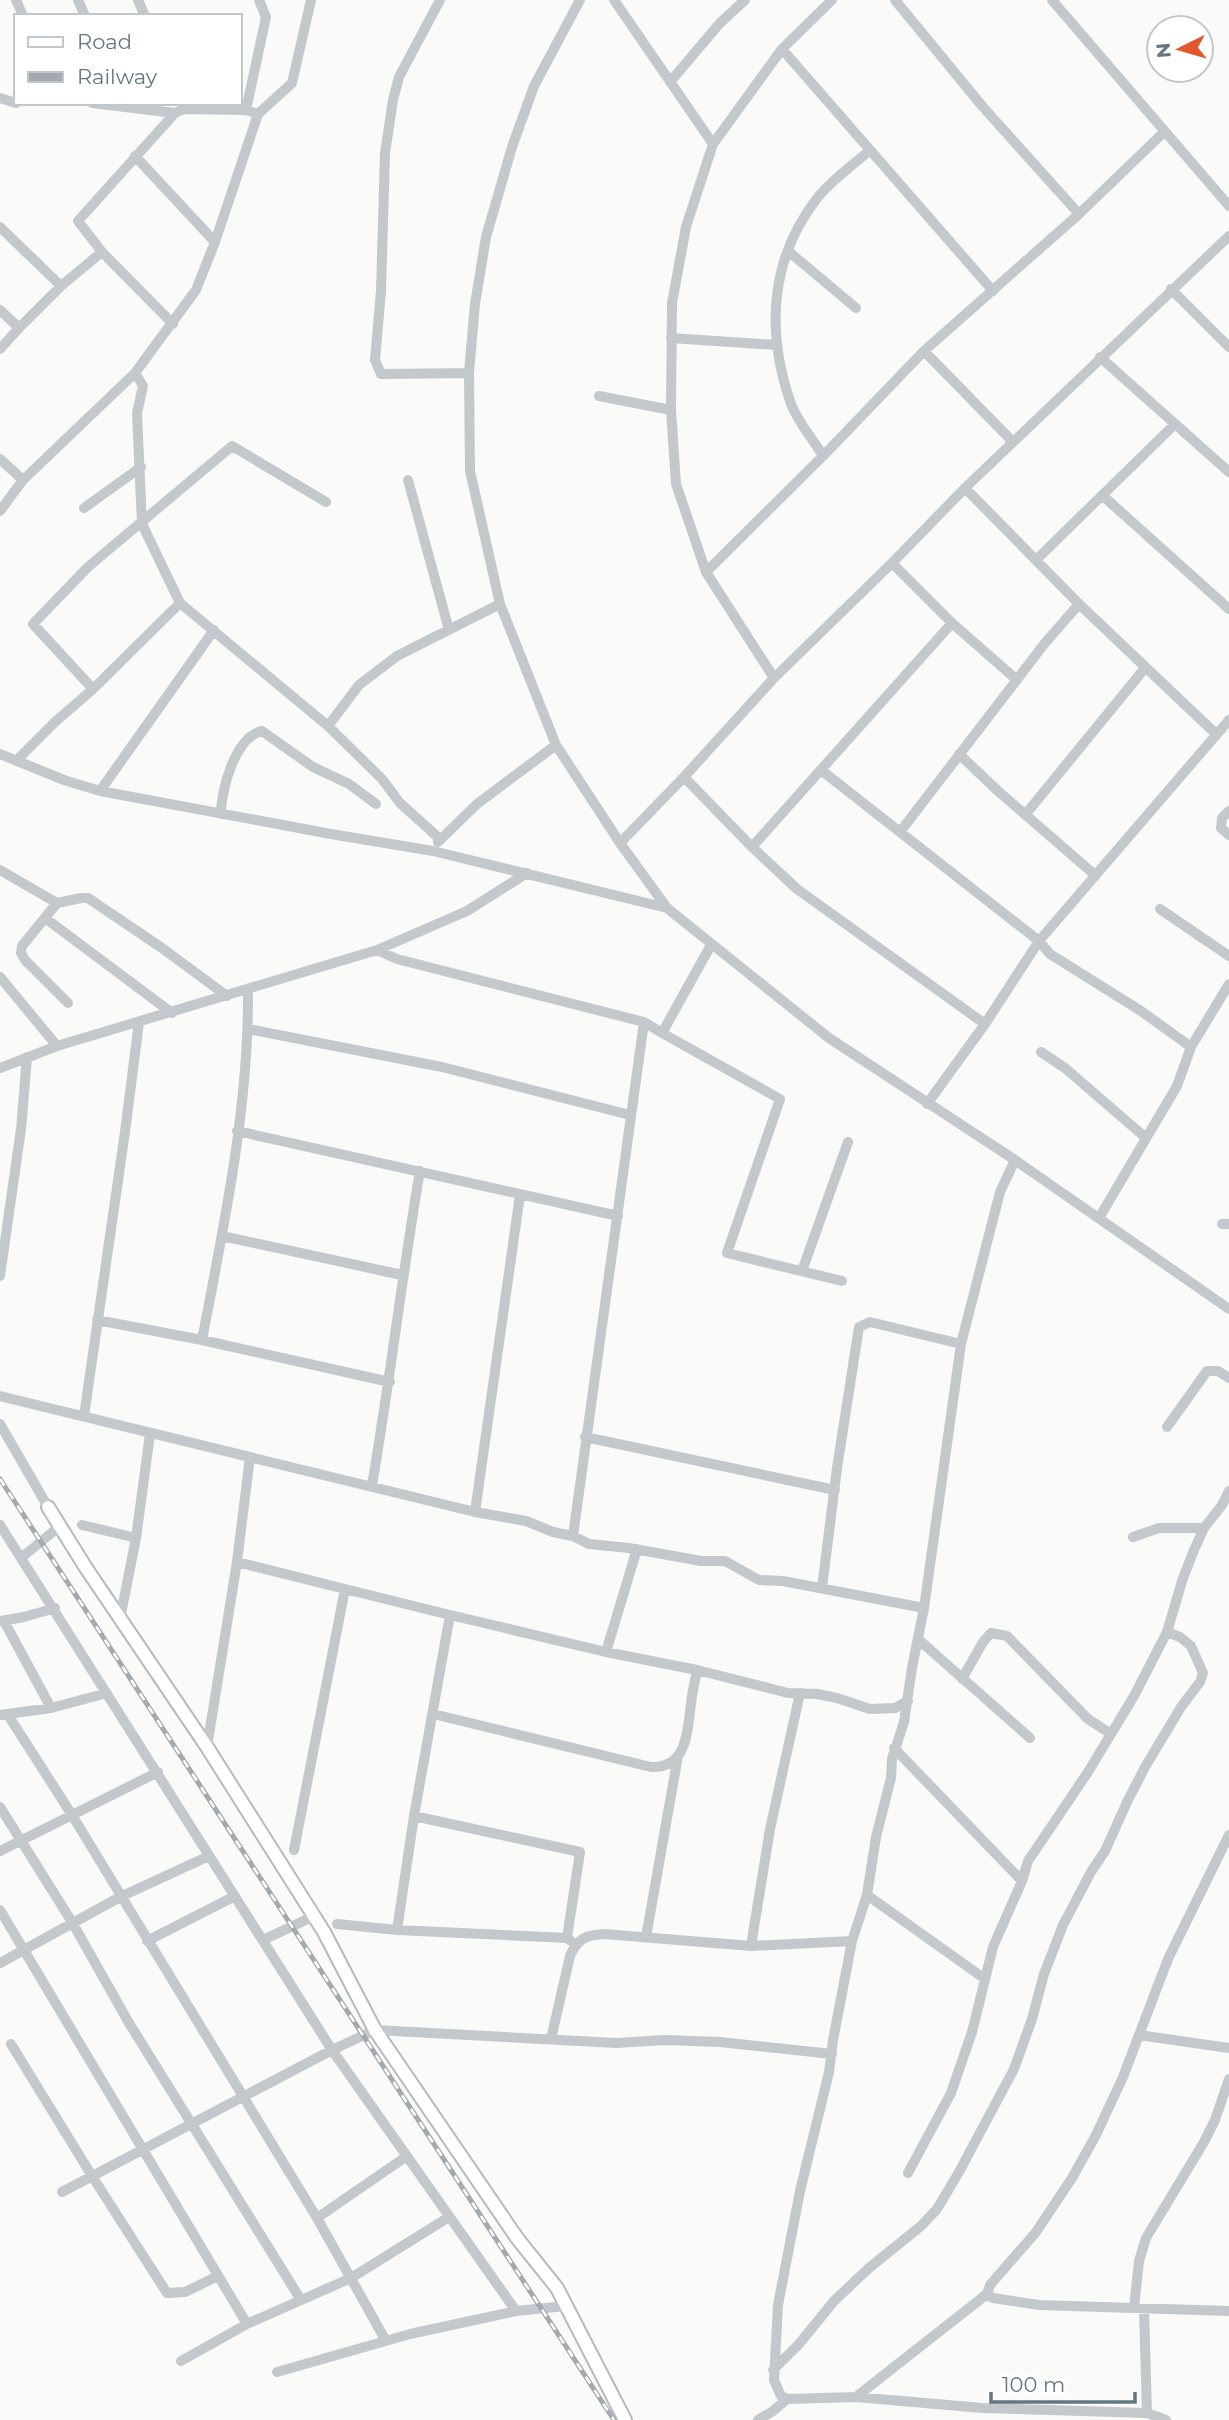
<svg xmlns="http://www.w3.org/2000/svg" width="1229" height="2420" viewBox="0 0 1229 2420" font-family="Montserrat,sans-serif">
	<rect width="100%" height="100%" fill="#fafaf8"/>
	<g fill="none" stroke-linecap="round" stroke-linejoin="round">
		<defs>
			<path id="major" d="M 48,1507 L 86,1568 L 207,1747 L 324,1932 L 375,2030 L 517,2238 L 557,2288 L 625,2420"/>
		</defs>
		<use href="#major" stroke="#b5babe" stroke-width="16"/>
		<path stroke="#c3c8cc" stroke-width="10" d="M 16,0 L 23,16
			M 78,0 L 85,16
			M 138,0 L 145,16
			M 440,0 L 399,77 L 393,100 L 385,153 L 381,291 L 375,360 L 381,374 L 469,373
			M 580,0 L 534,86 L 512,147 L 486,237 L 475,304 L 469,373 L 470,471 L 500,604 L 556,745 L 620,843 L 667,908 L 829,1038 L 1015,1160 L 1229,1309
			M 614,0 L 713,144
			M 895,0 L 983,107 L 1079,214
			M 1052,0 L 1229,206
			M 782,49 L 993,291
			M 670,82 L 720,23 L 745,0
			M 0,98 L 16,103
			M 92,103 L 175,113 L 184,109 L 246,110 L 258,114
			M 246,110 L 266,17 L 259,0
			M 135,156 L 215,242
			M 0,227 L 61,286
			M 788,251 L 856,308
			M 1171,289 L 1229,347
			M 0,310 L 19,328 L 61,286 L 102,252
			M 173,324 L 102,252 L 78,221 L 175,113
			M 671,338 L 776,345
			M 0,349 L 19,328
			M 924,351 L 1013,442
			M 1100,357 L 1229,472
			M 135,373 L 143,386 L 137,413 L 142,524 L 180,603 L 328,726 L 382,779 L 400,803 L 440,839
			M 599,396 L 671,410
			M 823,456 C 813,439 796,420 790,401 C 766,330 770,258 818,197 C 832,180 853,165 870,150
			M 0,459 L 23,480
			M 408,480 L 449,630
			M 965,488 L 1079,604 L 1216,734
			M 1102,495 L 1229,609
			M 84,508 L 141,467
			M 0,511 L 23,480 L 135,373 L 196,290 L 215,242 L 258,114 L 292,83 L 311,0
			M 1036,560 L 1174,425
			M 892,563 L 952,623 L 1017,680
			M 706,572 L 823,456 L 924,351 L 1079,214 L 1164,132
			M 774,678 L 706,572 L 676,484 L 671,410 L 672,303 L 686,227 L 713,144 L 782,49 L 832,0
			M 93,689 L 33,624 L 88,567 L 232,446 L 326,502
			M 328,726 L 359,685 L 397,656 L 500,604
			M 0,754 L 64,780 L 100,791 L 331,834 L 433,851 L 667,908
			M 959,754 L 998,791 L 1095,875
			M 16,761 L 55,722 L 93,689 L 180,603
			M 821,770 L 1039,941 L 1050,954 L 1141,1011 L 1191,1047
			M 684,777 L 752,847 L 797,889 L 985,1024
			M 100,791 L 214,630
			M 1229,811 L 1222,818 L 1221,828 L 1229,835
			M 221,814 C 221,790 235,737 262,731 L 313,767 L 349,784 L 376,804
			M 1025,815 L 1145,668
			M 900,832 L 1045,643 L 1079,604
			M 438,842 L 477,804 L 556,745
			M 620,843 L 684,777 L 774,678 L 892,563 L 965,488 L 1229,236
			M 752,847 L 952,623
			M 0,870 L 57,903 L 81,898 L 88,898 L 162,948 L 227,996
			M 57,903 L 22,946 L 21,953 L 25,960 L 68,1003
			M 1160,909 L 1229,956
			M 45,918 L 172,1013
			M 377,950 L 397,959 L 644,1022 L 573,1536
			M 0,977 L 57,1046
			M 644,1022 L 662,1033 L 711,945
			M 248,1029 L 442,1067 L 630,1115
			M 662,1033 L 780,1099 L 727,1253 L 842,1281
			M 1041,1052 L 1065,1068 L 1146,1138
			M 0,1068 L 57,1046 L 377,950 L 467,911 L 527,873
			M 927,1104 L 985,1024 L 1039,941 L 1229,720
			M 237,1131 L 618,1216
			M 1015,1160 L 1000,1192 L 961,1344 L 924,1608 L 912,1668 L 904,1722 L 892,1759 L 891,1778 L 876,1837 L 867,1895 L 852,1941 L 833,2040 L 829,2072 L 800,2191 L 778,2305 L 774,2380 L 781,2396 L 787,2399 L 856,2397 L 982,2408 L 1147,2413 L 1166,2420
			M 1099,1218 L 1177,1086 L 1191,1047 L 1229,984
			M 1222,1224 L 1229,1224
			M 222,1236 L 402,1275
			M 802,1271 L 848,1142
			M 0,1276 L 21,1129 L 27,1057
			M 97,1320 L 202,1340 L 390,1382
			M 202,1340 C 224,1225 249,1107 248,990
			M 0,1396 L 475,1512 L 526,1521 L 553,1532 L 573,1536 L 589,1544 L 629,1548 L 701,1561 L 725,1561 L 759,1580 L 783,1581 L 924,1608
			M 84,1416 L 125,1132 L 139,1022
			M 0,1424 L 48,1507
			M 1167,1427 L 1207,1371 L 1218,1371 L 1229,1378
			M 585,1437 L 835,1490
			M 372,1485 C 390,1381 402,1275 420,1171
			M 475,1512 L 520,1195
			M 0,1525 L 332,2050 L 516,2311
			M 82,1525 L 136,1538 L 120,1619
			M 1133,1537 L 1159,1528 L 1204,1528
			M 136,1538 L 150,1434
			M 21,1558 L 60,1526
			M 237,1562 L 345,1589 L 294,1850
			M 822,1588 L 837,1468 L 859,1327 L 870,1322 L 961,1344
			M 450,1615 L 606,1652 L 697,1670
			M 1,1621 L 24,1617 L 55,1608
			M 4,1621 L 51,1708
			M 918,1639 L 1030,1738
			M 606,1652 L 637,1549
			M 962,1679 L 983,1642 L 991,1633 L 1007,1636 L 1088,1719 L 1111,1734
			M 433,1714 L 651,1767 C 688,1768 687,1731 691,1704 C 692,1692 695,1681 697,1670 L 788,1693 L 817,1694 L 837,1698 L 870,1709 L 895,1708 L 908,1701
			M 0,1715 L 51,1708 L 107,1693
			M 8,1715 L 72,1815 L 317,2218 L 386,2341
			M 207,1747 L 237,1562 L 250,1457
			M 894,1748 L 1022,1881
			M 0,1807 L 72,1922 L 129,2023 L 301,2300
			M 414,1816 L 580,1852 L 567,1938
			M 0,1851 L 158,1772
			M 867,1895 L 985,1979
			M 0,1910 L 247,2324
			M 337,1924 L 397,1930 L 414,1816 L 450,1615 L 345,1589
			M 397,1930 L 567,1938 L 571,1941
			M 646,1937 L 678,1756
			M 263,1940 L 314,1916
			M 147,1941 L 235,1896
			M 751,1946 L 770,1829 L 800,1693
			M 0,1963 L 120,1897 L 209,1856
			M 1139,2035 L 1229,2048
			M 551,2039 L 570,1956 C 578,1938 586,1935 604,1934 L 751,1946 L 852,1941
			M 11,2044 L 92,2176 L 167,2293 L 185,2292 L 218,2276
			M 908,2173 L 951,2093 L 972,2032 L 993,1947 L 1022,1881 L 1028,1861 L 1088,1772 L 1134,1696 L 1167,1632 L 1183,1578 L 1194,1550 L 1204,1528 L 1222,1505 L 1229,1491
			M 62,2192 L 332,2050 L 375,2030 L 616,2043 L 665,2040 L 720,2042 L 832,2054
			M 317,2218 L 407,2156
			M 987,2294 L 993,2298 L 1039,2305 L 1229,2311
			M 1134,2308 L 1139,2261 L 1146,2238 L 1204,2142 L 1215,2120 L 1229,2079
			M 1144,2309 L 1147,2413
			M 181,2361 L 247,2324 L 351,2278 L 449,2217
			M 773,2370 L 799,2344 L 834,2301 L 869,2268 L 921,2226 L 937,2209 L 959,2172 L 1014,2069 L 1032,2019 L 1044,1974 L 1063,1925 L 1091,1872 L 1105,1851 L 1127,1802 L 1145,1767 L 1181,1707 L 1200,1682 L 1203,1673 L 1191,1646 L 1180,1637 L 1167,1632
			M 277,2372 L 410,2334 L 516,2311 L 566,2306
			M 856,2397 L 987,2294 L 990,2285 L 1036,2232 L 1072,2178 L 1096,2135 L 1123,2077 L 1168,1959 L 1229,1835
			M 758,2420 L 773,2411 L 787,2399"/>
		<use href="#major" stroke="#fff" stroke-width="12"/>
		<defs>
			<path id="rail" d="M 0,1479 L 614,2420"/>
		</defs>
		<use href="#rail" stroke="#a2aab0" stroke-width="5"/>
		<use href="#rail" stroke="#fff" stroke-width="2.5" stroke-dasharray="8" stroke-linecap="butt"/>
	</g>
	<rect x="14" y="14" width="228" height="91" fill="#ffffff" stroke="#c1c8cd" stroke-width="2"/>
	<rect x="28" y="37" width="35" height="10" fill="#ffffff" stroke="#c1c8cd" stroke-width="2"/>
	<text x="77" y="49" font-size="21" fill="#657683">Road</text>
	<rect x="28" y="72" width="35" height="10" fill="#a2aab0" stroke="#c1c8cd" stroke-width="2"/>
	<text x="77" y="84" font-size="21" fill="#657683">Railway</text>
	<g transform="translate(1180 49) rotate(265)"><circle r="33" fill="#ffffff" stroke="#c1c8cd" stroke-width="2"/>
	<path d="M0-5L12 26L0 18L-12 26Z" fill="#e4572e"/>
	<text y="-10" font-size="19" font-weight="bold" text-anchor="middle" fill="#657683">N</text>
	</g>
	<path d="M991 2392v10h144v-10" fill="none" stroke="#657683" stroke-width="3.5"/>
	<text x="1002" y="2392" font-size="21" fill="#657683" stroke="#ffffff" stroke-width="5" paint-order="stroke">100 m</text>
</svg>
